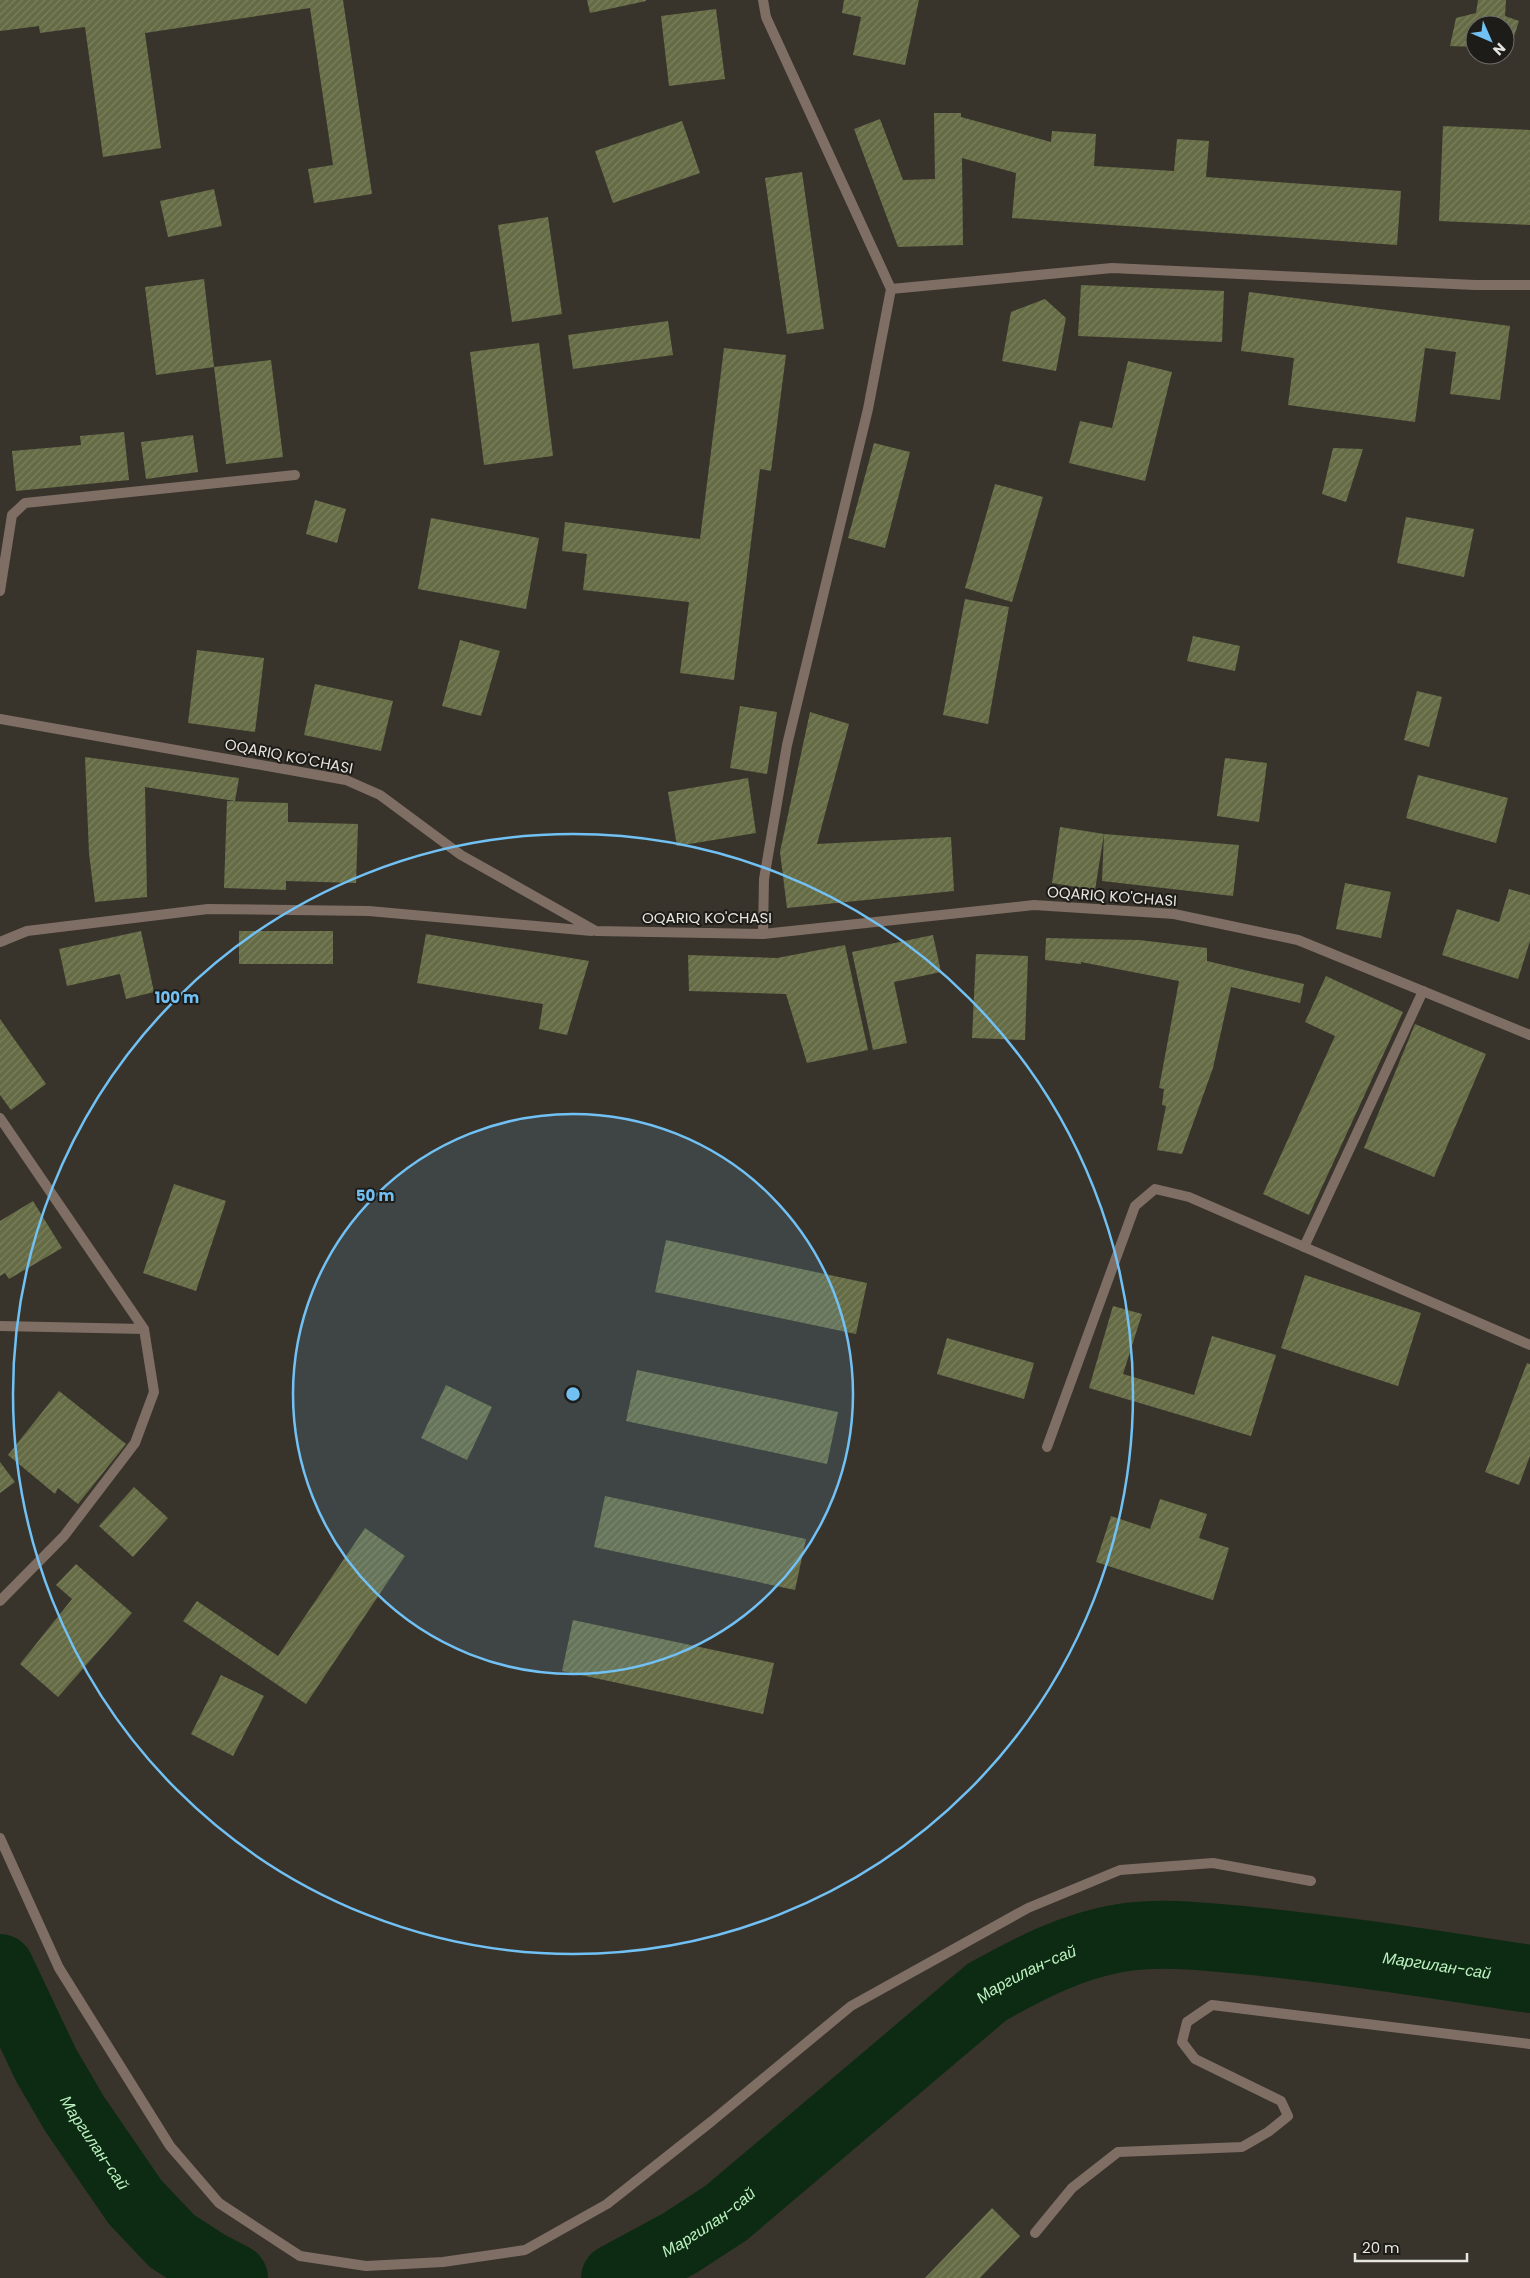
<svg xmlns="http://www.w3.org/2000/svg" width="1530" height="2278" viewBox="0 0 1530 2278" font-family="Poppins,sans-serif">
	<defs>
		<pattern id="building-hatch" width="6" height="6" patternUnits="userSpaceOnUse" patternTransform="scale(1.25)"><rect width="6" height="6" fill="#656b44"/><path d="M-1 1l2-2M0 6l6-6M5 7l2-2" fill="none" stroke="#7b805f"/></pattern>
	</defs>
	<rect width="100%" height="100%" fill="#38342c"/>
	<g fill="none" stroke-linecap="round" stroke-linejoin="round">
		<g stroke="#0d2b12" stroke-width="68">
			<path id="s1" d="M 0,1968 L 46,2065 L 74,2113 L 135,2202 L 172,2241 L 209,2265 L 234,2278"/>
			<path id="s2" d="M 615,2278 L 680,2243 L 726,2213 L 987,1992 C 1028,1969 1072,1946 1120,1938 C 1164,1931 1207,1937 1252,1941 C 1345,1950 1437,1965 1530,1979"/>
		</g>
	</g>
	<path fill="url(#building-hatch)" d="M 0,0 L 343,0 L 372,194 L 314,203 L 308,169 L 333,165 L 310,8 L 145,33 L 161,148 L 103,157 L 85,27 L 40,33 L 39,26 L 0,31 Z
		M 587,0 L 646,0 L 646,1 L 590,13 Z
		M 844,0 L 919,0 L 905,65 L 853,55 L 861,17 L 842,13 Z
		M 1478,0 L 1506,0 L 1505,16 L 1519,21 L 1510,49 L 1505,49 L 1505,25 L 1475,25 L 1475,47 L 1450,46 L 1456,18 L 1476,13 Z
		M 716,9 L 725,79 L 669,86 L 661,16 Z
		M 934,113 L 961,113 L 961,117 L 1051,142 L 1052,131 L 1096,134 L 1094,166 L 1174,171 L 1177,139 L 1209,141 L 1206,177 L 1401,191 L 1397,245 L 1012,218 L 1016,173 L 962,158 L 963,245 L 898,247 L 854,129 L 880,119 L 903,180 L 935,179 Z
		M 682,121 L 700,173 L 613,203 L 595,151 Z
		M 1443,126 L 1530,130 L 1530,225 L 1439,221 Z
		M 802,172 L 824,329 L 787,334 L 765,178 Z
		M 214,189 L 222,226 L 168,237 L 160,201 Z
		M 548,217 L 562,314 L 512,322 L 498,225 Z
		M 204,279 L 214,367 L 156,375 L 145,287 Z
		M 1081,285 L 1224,291 L 1222,342 L 1078,336 Z
		M 1249,292 L 1510,326 L 1500,400 L 1450,394 L 1456,352 L 1425,348 L 1415,422 L 1288,405 L 1294,358 L 1241,351 Z
		M 1045,299 L 1066,318 L 1056,371 L 1002,361 L 1011,312 Z
		M 668,321 L 673,355 L 573,369 L 568,335 Z
		M 539,343 L 553,456 L 484,465 L 470,352 Z
		M 724,348 L 786,355 L 771,471 L 760,469 L 734,680 L 680,673 L 689,602 L 583,590 L 587,554 L 562,551 L 565,522 L 700,539 Z
		M 271,360 L 283,457 L 226,464 L 214,367 Z
		M 1128,361 L 1172,372 L 1145,481 L 1069,463 L 1080,421 L 1112,428 Z
		M 124,432 L 129,480 L 16,491 L 12,451 L 81,445 L 80,436 Z
		M 193,435 L 198,472 L 146,479 L 141,442 Z
		M 874,443 L 910,452 L 885,548 L 848,538 Z
		M 1333,448 L 1363,449 L 1346,502 L 1322,494 Z
		M 995,484 L 1043,497 L 1012,602 L 965,588 Z
		M 315,500 L 346,509 L 337,543 L 306,534 Z
		M 1406,517 L 1474,529 L 1464,577 L 1397,563 Z
		M 431,518 L 539,538 L 526,609 L 418,589 Z
		M 965,599 L 1009,607 L 988,724 L 943,715 Z
		M 1193,636 L 1240,646 L 1235,671 L 1187,661 Z
		M 460,640 L 500,651 L 481,716 L 442,706 Z
		M 197,650 L 264,658 L 255,732 L 188,723 Z
		M 315,684 L 393,701 L 381,751 L 304,735 Z
		M 1417,691 L 1442,697 L 1429,747 L 1404,740 Z
		M 740,706 L 777,712 L 767,774 L 730,768 Z
		M 810,712 L 849,724 L 817,844 L 951,837 L 954,891 L 787,908 L 780,852 Z
		M 85,757 L 239,778 L 235,801 L 145,787 L 147,897 L 95,902 L 89,853 Z
		M 1225,758 L 1267,763 L 1259,822 L 1217,816 Z
		M 1418,775 L 1508,798 L 1496,843 L 1406,818 Z
		M 748,778 L 756,833 L 677,846 L 668,792 Z
		M 227,801 L 288,803 L 288,822 L 358,824 L 356,883 L 286,881 L 286,890 L 224,888 Z
		M 1060,827 L 1104,834 L 1095,890 L 1052,883 Z
		M 1104,834 L 1239,845 L 1233,896 L 1102,881 Z
		M 1345,883 L 1391,892 L 1381,938 L 1336,929 Z
		M 1509,889 L 1530,895 L 1530,941 L 1518,979 L 1442,955 L 1457,909 L 1499,922 Z
		M 141,931 L 154,992 L 126,999 L 120,974 L 67,986 L 59,949 Z
		M 239,931 L 333,931 L 333,964 L 239,964 Z
		M 426,934 L 589,961 L 567,1035 L 539,1029 L 543,1004 L 417,983 Z
		M 933,935 L 941,972 L 894,982 L 907,1043 L 873,1050 L 852,952 Z
		M 1046,938 L 1139,940 L 1207,948 L 1207,961 L 1304,984 L 1300,1003 L 1231,987 L 1213,1068 L 1182,1154 L 1157,1150 L 1166,1106 L 1162,1105 L 1164,1089 L 1159,1088 L 1179,981 L 1081,962 L 1081,964 L 1045,960 Z
		M 845,945 L 868,1050 L 807,1063 L 786,994 L 689,991 L 688,955 L 777,958 Z
		M 976,954 L 1028,956 L 1025,1040 L 972,1038 Z
		M 1326,976 L 1403,1012 L 1309,1215 L 1263,1194 L 1335,1036 L 1305,1022 Z
		M 0,1019 L 46,1084 L 11,1110 L 0,1095 Z
		M 1415,1024 L 1486,1054 L 1434,1177 L 1364,1148 Z
		M 174,1184 L 226,1201 L 196,1291 L 143,1273 Z
		M 33,1201 L 62,1248 L 9,1279 L 5,1273 L 0,1276 L 0,1221 Z
		M 666,1240 L 867,1283 L 856,1334 L 655,1292 Z
		M 1305,1275 L 1421,1313 L 1398,1386 L 1281,1348 Z
		M 1113,1306 L 1142,1314 L 1123,1374 L 1194,1395 L 1212,1336 L 1276,1355 L 1251,1436 L 1089,1388 Z
		M 947,1338 L 1034,1363 L 1024,1399 L 937,1374 Z
		M 1527,1363 L 1530,1364 L 1530,1456 L 1519,1485 L 1485,1472 Z
		M 637,1370 L 838,1412 L 827,1464 L 626,1421 Z
		M 446,1385 L 492,1407 L 467,1460 L 421,1438 Z
		M 59,1391 L 126,1444 L 78,1504 L 58,1488 L 55,1494 L 8,1455 Z
		M 0,1462 L 15,1482 L 0,1493 Z
		M 134,1487 L 168,1518 L 133,1557 L 99,1526 Z
		M 605,1496 L 806,1539 L 795,1590 L 594,1547 Z
		M 1160,1499 L 1207,1514 L 1199,1538 L 1229,1548 L 1213,1600 L 1096,1562 L 1111,1516 L 1150,1529 Z
		M 365,1528 L 405,1556 L 306,1704 L 183,1621 L 197,1601 L 278,1656 Z
		M 76,1564 L 132,1613 L 58,1697 L 20,1664 L 72,1599 L 56,1585 Z
		M 573,1620 L 774,1663 L 763,1714 L 562,1671 Z
		M 221,1675 L 264,1696 L 233,1756 L 191,1734 Z
		M 992,2208 L 1020,2236 L 980,2278 L 925,2278 Z"/>
	<g fill="none" stroke-linecap="round" stroke-linejoin="round">
		<path stroke="#7f6e64" stroke-width="10" d="M 891,289 L 1112,268 L 1475,285 L 1530,285
			M 0,591 L 12,515 L 25,503 L 295,475
			M 0,1118 L 144,1329 L 154,1392 L 135,1443 L 64,1536 L 0,1601
			M 1304,1247 L 1423,991
			M 0,1326 L 144,1329
			M 0,1838 L 59,1968 L 170,2146 L 219,2203 L 300,2256 L 366,2266 L 443,2262 L 525,2250 L 607,2204 L 712,2121 L 851,2006 L 1028,1908 L 1120,1870 L 1213,1863 L 1311,1881
			M 1035,2233 L 1072,2188 L 1118,2152 L 1242,2147 L 1268,2132 L 1288,2116 L 1281,2101 L 1195,2059 L 1182,2042 L 1187,2022 L 1212,2005 L 1530,2044"/>
		<path stroke="#7f6e64" stroke-width="10" d="M 763,0 L 766,17 L 891,289 L 868,409 L 787,745 L 764,879 L 763,934
			M 0,719 L 346,780 L 380,795 L 461,855 L 596,931 L 763,934 L 1034,905 L 1174,914 L 1298,940 L 1530,1035
			M 0,942 L 27,931 L 208,909 L 369,911 L 592,931
			M 1047,1447 L 1135,1206 L 1155,1189 L 1189,1197 L 1530,1345"/>
	</g>
	<circle cx="573" cy="1394" r="280" fill="#72c1f5" fill-opacity=".12"/>
	<g fill="none" stroke="#72c1f5" stroke-width="2.5">
		<circle cx="573" cy="1394" r="280"/>
		<circle cx="573" cy="1394" r="560"/>
	</g>
	<g text-anchor="middle" dominant-baseline="central" stroke-width="4" stroke-linejoin="round" paint-order="stroke">
		<g font-size="15" fill="#e7e5df" stroke="#1e1c18">
			<text transform="translate(289 756) rotate(11)">OQARIQ KO'CHASI</text>
			<text transform="translate(1112 896) rotate(4)">OQARIQ KO'CHASI</text>
			<text x="707" y="917">OQARIQ KO'CHASI</text>
		</g>
		<g font-size="16" font-style="italic" fill="#bcf2c0" stroke="#1e1c18">
			<text stroke="none"><textPath href="#s2" startOffset="934">Маргилан-сай</textPath></text>
			<text stroke="none"><textPath href="#s2" startOffset="514">Маргилан-сай</textPath></text>
			<text stroke="none"><textPath href="#s1" startOffset="199">Маргилан-сай</textPath></text>
			<text stroke="none"><textPath href="#s2" startOffset="109">Маргилан-сай</textPath></text>
		</g>
	</g>
	<circle cx="573" cy="1394" r="8" fill="#72c1f5" stroke="#1e1c18" stroke-width="2.5"/>
	<g font-size="15" text-anchor="middle" font-weight="bold" fill="#72c1f5" stroke="#1e1c18" stroke-width="4" stroke-linejoin="round" paint-order="stroke">
		<text x="177" y="1003">100 m</text>
		<text x="375" y="1201">50 m</text>
	</g>
	<g transform="translate(1490 40) rotate(135)"><circle r="24" fill="#1e1c18" stroke="#6e6c68"/>
	<path d="M0-4L9 19L0 12L-9 19Z" fill="#72c1f5"/>
	<text y="-8" font-size="14" font-weight="bold" text-anchor="middle" fill="#e7e5df">N</text>
	</g>
	<path d="M1355 2253v8h112v-8" fill="none" stroke="#e7e5df" stroke-width="2.5"/>
	<text x="1362" y="2253" font-size="15" fill="#e7e5df" stroke="#1e1c18" stroke-width="4" paint-order="stroke">20 m</text>
</svg>
